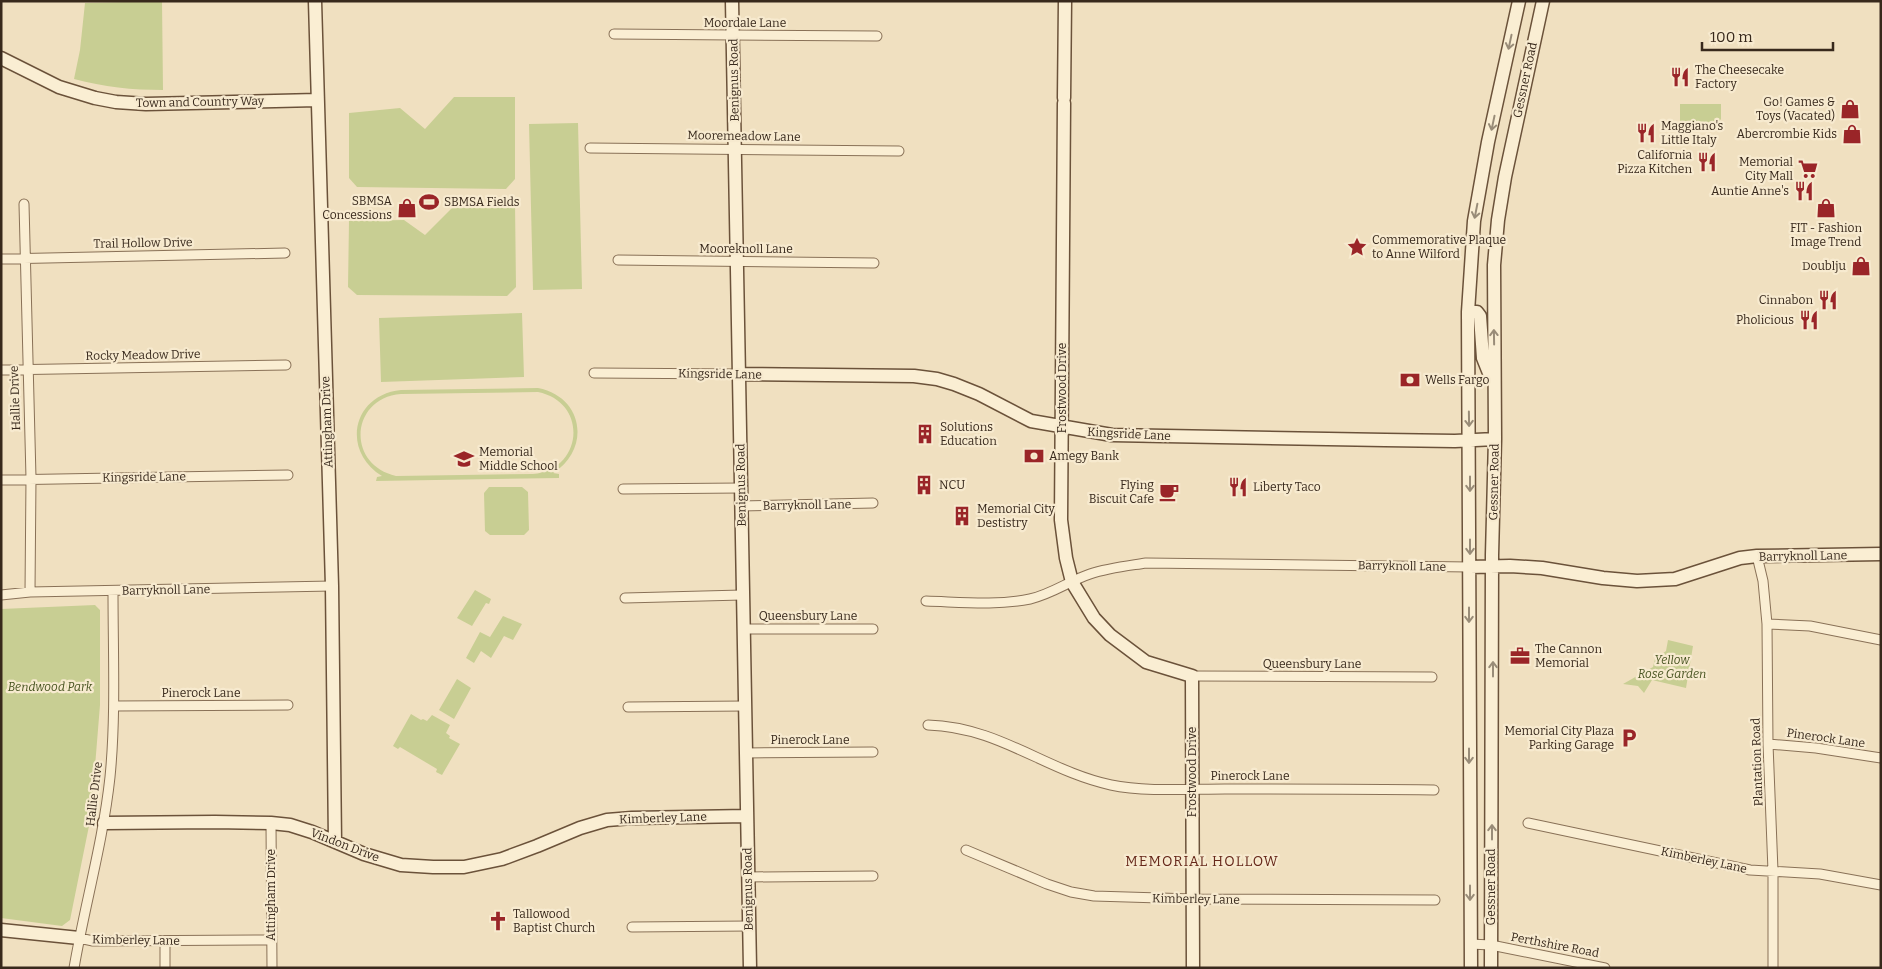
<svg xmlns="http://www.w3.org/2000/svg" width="1882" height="969" viewBox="0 0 1882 969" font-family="Bitter,serif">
	<rect width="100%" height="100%" fill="#f0e0c0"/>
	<path fill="#c8ce93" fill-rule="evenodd" d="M 162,1 L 163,90 C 132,90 104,87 74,79 L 80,50 L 85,3 Z
		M 454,97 L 515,97 L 515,179 L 506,189 L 357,187 L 349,178 L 349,113 L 400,108 L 425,129 Z
		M 1680,104 L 1721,104 L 1721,119 L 1716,125 L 1715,129 L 1680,130 Z
		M 578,123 L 582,289 L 533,290 L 529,124 Z
		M 456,204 L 515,204 L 516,287 L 507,296 L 357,295 L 348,287 L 349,221 L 404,220 L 425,235 Z
		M 522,313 L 524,377 L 381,382 L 379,318 Z
		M 538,388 C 584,397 591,449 553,473 L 559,474 L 559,478 L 376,481 L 377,477 L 382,476 C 341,451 352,395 401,390 ZM 538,392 C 588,402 584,469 533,474 L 396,476 C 346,465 350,398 401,394 Z
		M 489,487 L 522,487 L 528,492 L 529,530 L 524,535 L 490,535 L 485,531 L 484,493 Z
		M 475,590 L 491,599 L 489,604 L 486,603 L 472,626 L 457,618 Z
		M 95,605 L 100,610 L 100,705 L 91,816 L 70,920 L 62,926 L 1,918 L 1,609 Z
		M 503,616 L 522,624 L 513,640 L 504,636 L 491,658 L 481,651 L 474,663 L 466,658 L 480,632 L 490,637 Z
		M 1668,640 L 1693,646 L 1686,688 L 1652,680 L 1644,693 L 1638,686 L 1623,684 L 1653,667 L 1655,659 L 1666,651 Z
		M 457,679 L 471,688 L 454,719 L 439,710 Z
		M 411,714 L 421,720 L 423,719 L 427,721 L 432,715 L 450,725 L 446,733 L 450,736 L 449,738 L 460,744 L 442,775 L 436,772 L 437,769 L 400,747 L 398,749 L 393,746 Z"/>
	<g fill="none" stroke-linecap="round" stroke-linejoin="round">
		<defs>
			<path id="street" d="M 614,34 L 877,36
				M 590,148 L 899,151
				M 24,204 L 31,478 L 30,592
				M 1,259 L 285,253
				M 618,260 L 874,263
				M 1,370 L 286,365
				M 594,373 L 739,374
				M 1,480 L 288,475
				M 623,489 L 741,488
				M 741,506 L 873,503
				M 1757,556 L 1763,581 L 1767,624 L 1768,744 L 1773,871 L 1773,968
				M 1,595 L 30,592 L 332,586
				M 625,598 L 742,595
				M 926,601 C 960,602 996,606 1030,599 C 1052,594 1069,581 1090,574 C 1108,568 1127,566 1146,563 L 1470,567
				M 1767,624 L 1810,626 L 1881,640
				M 743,629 L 873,629
				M 1192,676 L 1432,677
				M 114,706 L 288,705
				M 628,707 L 745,706
				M 928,725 C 999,727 1046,771 1111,785 C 1143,792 1191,789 1225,789 C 1294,789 1364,789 1434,790
				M 1768,744 L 1816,748 L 1881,758
				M 746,753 L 873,752
				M 271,823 L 272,968
				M 1528,823 L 1750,870 L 1820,874 L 1881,885
				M 966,850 L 1047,884 L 1071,892 L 1094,896 L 1193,899 L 1435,900
				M 748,877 L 873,876
				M 632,927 L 749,926
				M 79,938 L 93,941 L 272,940
				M 165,941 L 165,968
				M 1470,944 L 1491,945 L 1605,968
				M 74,968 C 85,904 103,842 110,777 C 116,716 113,653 113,591"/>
			<path id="secondary" d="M 315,1 L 332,586 L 335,842
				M 732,1 L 750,968
				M 1,58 L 59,87 L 95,98 L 116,102 L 146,104 L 317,100
				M 1064,98 L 1065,1
				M 1064,103 L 1061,520 L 1066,558 L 1072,582 L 1094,618 L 1110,635 L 1146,662 L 1192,676 L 1193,968
				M 1468,312 L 1477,312 L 1480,316 L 1483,358 L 1491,378
				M 739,374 L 914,376 L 937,379 L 954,384 L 979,394 L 1031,421 L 1112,435 L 1385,440 L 1455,441 L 1495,439
				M 1470,567 L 1510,566 L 1542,568 L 1603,578 L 1637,581 L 1675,579 L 1740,558 L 1757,556 L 1881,554
				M 104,823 L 215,822 L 271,823 L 290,825 L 312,832 L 364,854 L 401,865 L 433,867 L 464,867 L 502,859 L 537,846 L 580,828 L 607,820 L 632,818 L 747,816
				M 1,930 L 79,938
				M 1471,968 L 1468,312 L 1474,221 L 1488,142 L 1519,1
				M 1491,968 L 1492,555 L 1495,439 L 1494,265 L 1498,220 L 1505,177 L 1543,1"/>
		</defs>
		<use href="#street" stroke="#897157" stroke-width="11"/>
		<use href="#secondary" stroke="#6b523a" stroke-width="15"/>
		<use href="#street" stroke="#faeed3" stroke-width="9"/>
		<use href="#secondary" stroke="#faeed3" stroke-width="12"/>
	</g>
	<defs><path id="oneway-shaft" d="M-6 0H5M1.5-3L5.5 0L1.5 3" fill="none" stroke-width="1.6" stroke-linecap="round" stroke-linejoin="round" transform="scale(1.25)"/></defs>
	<g stroke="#998c78">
		<use href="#oneway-shaft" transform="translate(1510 42) rotate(102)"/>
		<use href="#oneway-shaft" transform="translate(1493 123) rotate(102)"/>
		<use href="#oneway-shaft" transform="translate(1476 211) rotate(101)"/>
		<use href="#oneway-shaft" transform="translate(1494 337) rotate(-91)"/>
		<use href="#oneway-shaft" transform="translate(1469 419) rotate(89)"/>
		<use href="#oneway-shaft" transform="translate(1470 484) rotate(90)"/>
		<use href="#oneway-shaft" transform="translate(1470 547) rotate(90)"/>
		<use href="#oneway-shaft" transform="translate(1469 615) rotate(90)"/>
		<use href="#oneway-shaft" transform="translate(1493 669) rotate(-90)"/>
		<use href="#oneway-shaft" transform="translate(1469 756) rotate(90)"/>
		<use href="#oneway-shaft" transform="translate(1492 832) rotate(-90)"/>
		<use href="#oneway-shaft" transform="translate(1470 893) rotate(90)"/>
	</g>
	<defs>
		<symbol id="restaurant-bare" viewBox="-9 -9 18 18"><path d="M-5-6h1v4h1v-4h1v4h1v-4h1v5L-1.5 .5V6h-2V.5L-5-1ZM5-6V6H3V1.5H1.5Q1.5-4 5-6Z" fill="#9a2528" stroke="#f7eacf" stroke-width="2.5" paint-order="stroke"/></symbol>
		<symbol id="shop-bare" viewBox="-9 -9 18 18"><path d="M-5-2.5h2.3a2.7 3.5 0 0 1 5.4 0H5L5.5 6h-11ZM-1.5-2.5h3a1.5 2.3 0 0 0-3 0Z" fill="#9a2528" stroke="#f7eacf" stroke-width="2.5" paint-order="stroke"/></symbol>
		<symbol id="supermarket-bare" viewBox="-9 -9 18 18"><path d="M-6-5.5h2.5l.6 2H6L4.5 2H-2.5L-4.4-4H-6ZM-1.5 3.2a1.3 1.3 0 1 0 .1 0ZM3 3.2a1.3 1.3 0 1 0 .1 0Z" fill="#9a2528" stroke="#f7eacf" stroke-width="2.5" paint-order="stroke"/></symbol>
		<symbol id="stadium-bare" viewBox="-9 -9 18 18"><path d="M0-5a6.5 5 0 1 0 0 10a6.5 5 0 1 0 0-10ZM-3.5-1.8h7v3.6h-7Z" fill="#9a2528" stroke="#f7eacf" stroke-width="2.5" paint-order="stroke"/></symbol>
		<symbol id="sight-bare" viewBox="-9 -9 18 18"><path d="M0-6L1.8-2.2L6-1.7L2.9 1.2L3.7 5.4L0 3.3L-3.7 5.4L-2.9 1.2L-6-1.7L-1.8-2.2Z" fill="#9a2528" stroke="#f7eacf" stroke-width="2.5" paint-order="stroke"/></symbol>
		<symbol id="bank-bare" viewBox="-9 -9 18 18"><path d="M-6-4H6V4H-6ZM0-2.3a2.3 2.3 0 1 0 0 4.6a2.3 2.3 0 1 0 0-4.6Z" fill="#9a2528" stroke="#f7eacf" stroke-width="2.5" paint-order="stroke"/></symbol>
		<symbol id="building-bare" viewBox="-9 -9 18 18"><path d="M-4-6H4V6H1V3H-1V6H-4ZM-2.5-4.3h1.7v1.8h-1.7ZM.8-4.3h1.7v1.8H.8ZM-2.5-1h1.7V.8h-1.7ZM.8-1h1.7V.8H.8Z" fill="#9a2528" stroke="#f7eacf" stroke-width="2.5" paint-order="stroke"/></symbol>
		<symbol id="school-bare" viewBox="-9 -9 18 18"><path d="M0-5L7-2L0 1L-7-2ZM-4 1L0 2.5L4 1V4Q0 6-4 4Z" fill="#9a2528" stroke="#f7eacf" stroke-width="2.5" paint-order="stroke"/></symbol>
		<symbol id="cafe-bare" viewBox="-9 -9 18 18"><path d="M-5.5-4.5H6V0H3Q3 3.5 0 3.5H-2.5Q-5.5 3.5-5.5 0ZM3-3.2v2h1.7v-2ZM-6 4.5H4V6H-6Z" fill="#9a2528" stroke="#f7eacf" stroke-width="2.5" paint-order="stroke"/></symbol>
		<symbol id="office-bare" viewBox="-9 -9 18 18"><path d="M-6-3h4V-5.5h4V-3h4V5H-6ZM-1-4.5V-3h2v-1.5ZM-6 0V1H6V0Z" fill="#9a2528" stroke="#f7eacf" stroke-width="2.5" paint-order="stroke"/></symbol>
		<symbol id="parking-bare" viewBox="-9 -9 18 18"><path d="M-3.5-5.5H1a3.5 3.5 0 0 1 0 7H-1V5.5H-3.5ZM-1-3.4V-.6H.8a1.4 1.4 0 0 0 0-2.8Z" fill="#9a2528" stroke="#f7eacf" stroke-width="2.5" paint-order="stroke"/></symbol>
		<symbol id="church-bare" viewBox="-9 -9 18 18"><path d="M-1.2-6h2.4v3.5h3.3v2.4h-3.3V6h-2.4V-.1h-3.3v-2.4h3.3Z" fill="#9a2528" stroke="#f7eacf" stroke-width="2.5" paint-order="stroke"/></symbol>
	</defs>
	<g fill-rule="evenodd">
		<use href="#restaurant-bare" x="1666" y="63" width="28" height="28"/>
		<use href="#shop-bare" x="1836" y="95" width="28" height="28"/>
		<use href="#restaurant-bare" x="1632" y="119" width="28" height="28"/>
		<use href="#shop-bare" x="1838" y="120" width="28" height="28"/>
		<use href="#restaurant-bare" x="1693" y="148" width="28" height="28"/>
		<use href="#supermarket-bare" x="1794" y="155" width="28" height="28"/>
		<use href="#restaurant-bare" x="1790" y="177" width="28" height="28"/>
		<use href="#stadium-bare" x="415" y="188" width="28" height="28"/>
		<use href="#shop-bare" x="393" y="194" width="28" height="28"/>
		<use href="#shop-bare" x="1812" y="194" width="28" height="28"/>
		<use href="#sight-bare" x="1343" y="233" width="28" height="28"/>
		<use href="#shop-bare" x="1847" y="252" width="28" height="28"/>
		<use href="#restaurant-bare" x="1814" y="286" width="28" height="28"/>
		<use href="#restaurant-bare" x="1795" y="306" width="28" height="28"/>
		<use href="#bank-bare" x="1396" y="366" width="28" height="28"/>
		<use href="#building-bare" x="911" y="420" width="28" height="28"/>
		<use href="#bank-bare" x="1020" y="442" width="28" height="28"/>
		<use href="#school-bare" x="450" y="445" width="28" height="28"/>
		<use href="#building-bare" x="910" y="471" width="28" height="28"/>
		<use href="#restaurant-bare" x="1224" y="473" width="28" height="28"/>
		<use href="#cafe-bare" x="1155" y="478" width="28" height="28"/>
		<use href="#building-bare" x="948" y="502" width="28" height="28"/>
		<use href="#office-bare" x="1506" y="642" width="28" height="28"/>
		<use href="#parking-bare" x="1615" y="724" width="28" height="28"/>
		<use href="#church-bare" x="484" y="907" width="28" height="28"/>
	</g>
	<g text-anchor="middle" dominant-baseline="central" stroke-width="4.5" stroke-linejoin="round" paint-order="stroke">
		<g font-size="12" fill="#38291c" stroke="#f7eacf">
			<text x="745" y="23">Moordale Lane</text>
			<text transform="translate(734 80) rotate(-91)">Benignus Road</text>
			<text transform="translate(1525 80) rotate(-78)">Gessner Road</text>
			<text transform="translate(200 102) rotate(-1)">Town and Country Way</text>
			<text transform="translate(744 136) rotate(1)">Mooremeadow Lane</text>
			<text transform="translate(143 243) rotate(-1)">Trail Hollow Drive</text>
			<text x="746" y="249">Mooreknoll Lane</text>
			<text transform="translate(143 355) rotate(-1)">Rocky Meadow Drive</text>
			<text transform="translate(720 374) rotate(1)">Kingsride Lane</text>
			<text transform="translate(1062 388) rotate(-90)">Frostwood Drive</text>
			<text transform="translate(15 398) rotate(-92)">Hallie Drive</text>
			<text transform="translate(327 422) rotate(-92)">Attingham Drive</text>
			<text transform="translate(1129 434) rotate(3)">Kingsride Lane</text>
			<text transform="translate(144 477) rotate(-1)">Kingsride Lane</text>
			<text transform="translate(1494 482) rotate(-89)">Gessner Road</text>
			<text transform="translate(741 485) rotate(-91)">Benignus Road</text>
			<text transform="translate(807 505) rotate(-1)">Barryknoll Lane</text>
			<text transform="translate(1803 556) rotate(-1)">Barryknoll Lane</text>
			<text transform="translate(1402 566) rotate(1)">Barryknoll Lane</text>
			<text transform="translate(166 590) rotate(-1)">Barryknoll Lane</text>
			<text x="808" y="616">Queensbury Lane</text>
			<text x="1312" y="664">Queensbury Lane</text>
			<text x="201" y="693">Pinerock Lane</text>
			<text transform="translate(1826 738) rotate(8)">Pinerock Lane</text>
			<text x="810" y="740">Pinerock Lane</text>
			<text transform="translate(1757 762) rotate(-92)">Plantation Road</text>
			<text transform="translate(1192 772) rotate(-90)">Frostwood Drive</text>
			<text x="1250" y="776">Pinerock Lane</text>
			<text transform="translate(94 794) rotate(-83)">Hallie Drive</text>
			<text transform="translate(663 818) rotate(-2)">Kimberley Lane</text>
			<text transform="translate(345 845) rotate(21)">Vindon Drive</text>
			<text transform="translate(1704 860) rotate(12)">Kimberley Lane</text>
			<text transform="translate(1491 887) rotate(-90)">Gessner Road</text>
			<text transform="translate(748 889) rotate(-91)">Benignus Road</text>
			<text transform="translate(271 895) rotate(-90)">Attingham Drive</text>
			<text transform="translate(1196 899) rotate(1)">Kimberley Lane</text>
			<text transform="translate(136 940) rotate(1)">Kimberley Lane</text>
			<text transform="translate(1555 945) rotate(11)">Perthshire Road</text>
		</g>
		<g font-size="12" fill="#38291c" stroke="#f7eacf" text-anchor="start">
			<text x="1695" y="70">The Cheesecake<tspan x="1695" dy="14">Factory</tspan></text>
			<text x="1835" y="102" text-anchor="end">Go! Games &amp;<tspan x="1835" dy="14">Toys (Vacated)</tspan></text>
			<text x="1661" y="126">Maggiano's<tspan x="1661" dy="14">Little Italy</tspan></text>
			<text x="1837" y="134" text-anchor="end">Abercrombie Kids</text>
			<text x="1692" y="155" text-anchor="end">California<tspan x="1692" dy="14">Pizza Kitchen</tspan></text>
			<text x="1793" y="162" text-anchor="end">Memorial<tspan x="1793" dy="14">City Mall</tspan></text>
			<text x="1789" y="191" text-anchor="end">Auntie Anne's</text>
			<text x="392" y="201" text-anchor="end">SBMSA<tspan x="392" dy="14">Concessions</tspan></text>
			<text x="444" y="202">SBMSA Fields</text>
			<text x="1826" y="228" text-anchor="middle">FIT - Fashion<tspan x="1826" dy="14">Image Trend</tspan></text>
			<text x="1372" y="240">Commemorative Plaque<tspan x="1372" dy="14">to Anne Wilford</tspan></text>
			<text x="1846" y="266" text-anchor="end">Doublju</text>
			<text x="1813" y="300" text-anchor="end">Cinnabon</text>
			<text x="1794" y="320" text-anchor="end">Pholicious</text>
			<text x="1425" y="380">Wells Fargo</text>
			<text x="940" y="427">Solutions<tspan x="940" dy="14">Education</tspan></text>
			<text x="479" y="452">Memorial<tspan x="479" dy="14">Middle School</tspan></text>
			<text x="1049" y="456">Amegy Bank</text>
			<text x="939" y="485">NCU</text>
			<text x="1154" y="485" text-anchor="end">Flying<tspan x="1154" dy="14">Biscuit Cafe</tspan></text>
			<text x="1253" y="487">Liberty Taco</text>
			<text x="977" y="509">Memorial City<tspan x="977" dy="14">Destistry</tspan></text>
			<text x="1535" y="649">The Cannon<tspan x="1535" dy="14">Memorial</tspan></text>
			<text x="1614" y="731" text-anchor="end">Memorial City Plaza<tspan x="1614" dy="14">Parking Garage</tspan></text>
			<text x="513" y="914">Tallowood<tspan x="513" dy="14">Baptist Church</tspan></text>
		</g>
		<g font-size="12" font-style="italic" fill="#495522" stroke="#f7eacf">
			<text x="1672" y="660">Yellow<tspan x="1672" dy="14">Rose Garden</tspan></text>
			<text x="50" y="687">Bendwood Park</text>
		</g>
		<g font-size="14" letter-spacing="1" fill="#66281a" stroke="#f7eacf">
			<text x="1202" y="861">MEMORIAL HOLLOW</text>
		</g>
	</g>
	<rect width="1882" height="969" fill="none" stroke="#38291c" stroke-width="5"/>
	<path d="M1702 42v8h131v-8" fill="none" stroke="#38291c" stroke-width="2.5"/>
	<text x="1710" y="42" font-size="15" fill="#38291c" stroke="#f7eacf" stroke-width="4" paint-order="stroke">100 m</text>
</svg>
